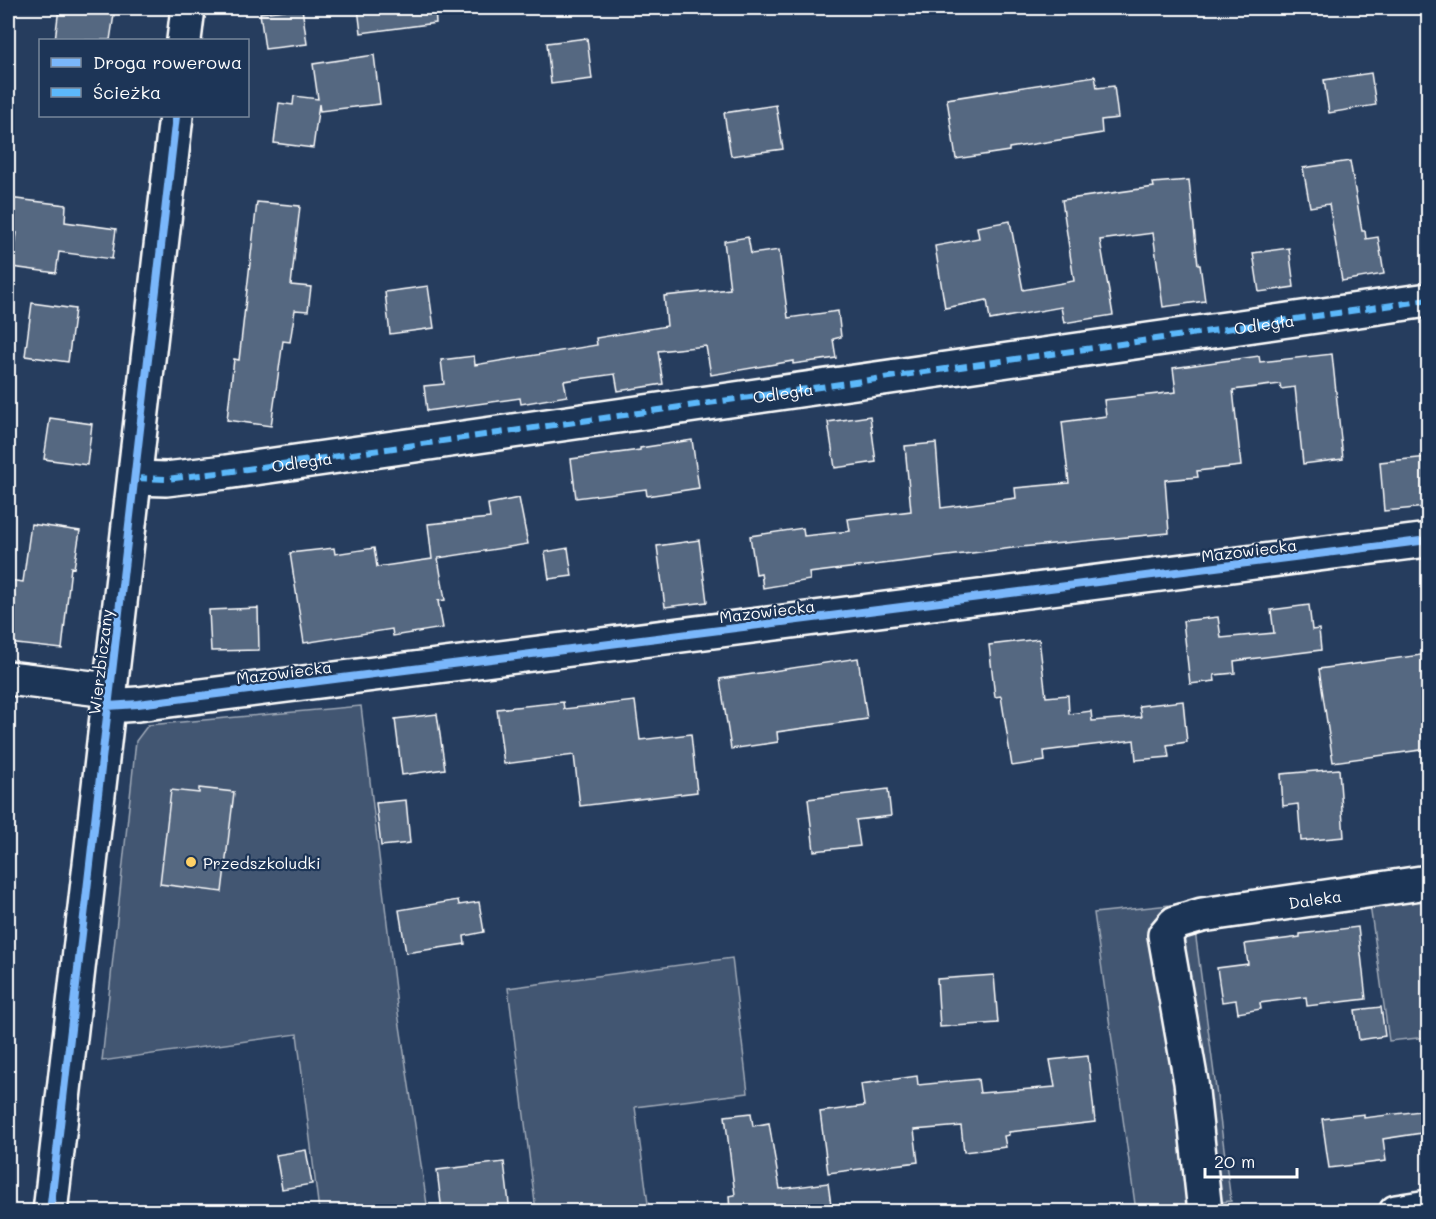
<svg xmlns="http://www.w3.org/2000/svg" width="1436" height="1219" viewBox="0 0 1436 1219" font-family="Mali,sans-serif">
	<rect width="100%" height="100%" fill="#263d5e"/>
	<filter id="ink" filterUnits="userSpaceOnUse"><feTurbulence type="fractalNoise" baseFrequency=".0167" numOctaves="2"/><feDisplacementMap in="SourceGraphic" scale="12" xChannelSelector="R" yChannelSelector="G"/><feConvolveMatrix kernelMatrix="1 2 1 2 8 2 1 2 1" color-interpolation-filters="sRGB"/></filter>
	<g filter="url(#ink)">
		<path fill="#425672" stroke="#a0aab8" stroke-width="1.5" d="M 361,706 L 397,1006 L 428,1211 L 319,1211 L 297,1034 L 102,1061 L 136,741 L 148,725 Z
			M 1428,896 L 1428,1037 L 1389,1041 L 1370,905 Z
			M 1189,903 L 1195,931 L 1231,1201 L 1136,1211 L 1094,913 Z
			M 732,958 L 748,1093 L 635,1107 L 649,1211 L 536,1211 L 508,988 Z"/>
		<path fill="#556781" stroke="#fff" stroke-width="1.5" d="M 59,8 L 115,8 L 110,40 L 55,40 Z
			M 302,8 L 307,44 L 265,49 L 260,13 Z
			M 358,8 L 435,8 L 436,23 L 361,33 Z
			M 587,38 L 592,79 L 551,84 L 547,43 Z
			M 374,55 L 380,104 L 320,111 L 319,104 L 313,148 L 274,143 L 279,103 L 293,105 L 294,96 L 318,99 L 313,64 Z
			M 1371,73 L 1376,105 L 1329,113 L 1324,80 Z
			M 1095,76 L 1097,88 L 1114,86 L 1118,118 L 1101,120 L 1102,133 L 1009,148 L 1009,151 L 956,159 L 947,99 Z
			M 776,105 L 783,149 L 731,156 L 724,113 Z
			M 1350,161 L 1362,231 L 1365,231 L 1366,239 L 1378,237 L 1384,274 L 1342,281 L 1329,204 L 1310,207 L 1303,168 Z
			M 1189,180 L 1198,265 L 1200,265 L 1205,301 L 1163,307 L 1153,233 L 1100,240 L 1113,315 L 1064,323 L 1061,307 L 990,320 L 987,300 L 945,308 L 935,246 L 979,238 L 977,227 L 1010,221 L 1023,290 L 1074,281 L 1062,200 L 1154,187 L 1153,183 Z
			M 8,198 L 66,205 L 65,222 L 116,229 L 112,259 L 59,252 L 56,273 L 12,267 L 17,233 L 8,232 Z
			M 257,202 L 300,206 L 291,285 L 311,287 L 308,311 L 295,310 L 290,342 L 283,341 L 271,426 L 227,420 L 234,359 L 239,360 Z
			M 748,237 L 751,254 L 779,250 L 788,318 L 838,311 L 841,337 L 833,339 L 836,358 L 793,364 L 793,361 L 711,375 L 706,346 L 658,351 L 663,384 L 618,391 L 615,374 L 564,381 L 567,396 L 521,404 L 520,398 L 427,411 L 424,386 L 444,384 L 441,360 L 474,356 L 475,365 L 597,345 L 596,338 L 667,326 L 664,296 L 730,289 L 724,241 Z
			M 1289,248 L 1294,287 L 1259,292 L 1253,253 Z
			M 428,286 L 434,328 L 390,334 L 385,292 Z
			M 32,303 L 75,309 L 68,362 L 25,356 Z
			M 1332,354 L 1343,459 L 1303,464 L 1295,387 L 1281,389 L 1280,384 L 1233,390 L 1241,466 L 1197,471 L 1198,477 L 1165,480 L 1169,533 L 1021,547 L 809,573 L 810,580 L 763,588 L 761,573 L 756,574 L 750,536 L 803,528 L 804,536 L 850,531 L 848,519 L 911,511 L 905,446 L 936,443 L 941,508 L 1016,498 L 1015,488 L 1069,483 L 1062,422 L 1106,416 L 1104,400 L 1176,392 L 1173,368 L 1259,356 L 1260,362 Z
			M 870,416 L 876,462 L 835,468 L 828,422 Z
			M 50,418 L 92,424 L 87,465 L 44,459 Z
			M 692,440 L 699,488 L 647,496 L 646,489 L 576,498 L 571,459 L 640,450 L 640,448 Z
			M 1428,457 L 1426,507 L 1384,511 L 1380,462 Z
			M 519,498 L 528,544 L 438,558 L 445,600 L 438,601 L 443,628 L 393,636 L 392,629 L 304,643 L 290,553 L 334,548 L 335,554 L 374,548 L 377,567 L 432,559 L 428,524 L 490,518 L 488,504 Z
			M 31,524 L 80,531 L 74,568 L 71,567 L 62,649 L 8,643 L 8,580 L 23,582 Z
			M 699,540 L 707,602 L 665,607 L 657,546 Z
			M 568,548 L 572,576 L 549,579 L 545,552 Z
			M 1309,605 L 1312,630 L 1319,629 L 1321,650 L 1234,661 L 1235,673 L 1214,675 L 1215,681 L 1190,684 L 1183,621 L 1218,617 L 1221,638 L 1274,633 L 1271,610 Z
			M 258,608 L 259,650 L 211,651 L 209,610 Z
			M 1039,639 L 1046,697 L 1068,695 L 1069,714 L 1091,711 L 1092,721 L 1141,717 L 1139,706 L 1183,701 L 1187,742 L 1167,745 L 1169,757 L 1136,760 L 1134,740 L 1044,751 L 1045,761 L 1012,766 L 1001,696 L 995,697 L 989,645 Z
			M 1428,654 L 1428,749 L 1333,762 L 1319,669 Z
			M 858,658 L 867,719 L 777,732 L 778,742 L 731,749 L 720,679 Z
			M 635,701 L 640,740 L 691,734 L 697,792 L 580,806 L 574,755 L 504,764 L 497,709 L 563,702 L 564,709 Z
			M 437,714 L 445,769 L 402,775 L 395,719 Z
			M 1339,769 L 1344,837 L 1301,841 L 1298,804 L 1283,806 L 1281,774 Z
			M 199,788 L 234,792 L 222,892 L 160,884 L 171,790 L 199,793 Z
			M 888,789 L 891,816 L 856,820 L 860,846 L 814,851 L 808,799 Z
			M 406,800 L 410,843 L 381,846 L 376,803 Z
			M 458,900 L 459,905 L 479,902 L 484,932 L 464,936 L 465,944 L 406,953 L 399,910 Z
			M 1358,927 L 1366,999 L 1307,1006 L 1306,997 L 1260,1003 L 1261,1009 L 1238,1013 L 1236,1000 L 1222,1002 L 1217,968 L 1248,964 L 1245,944 L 1300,937 L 1300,934 Z
			M 994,975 L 998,1023 L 940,1027 L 937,979 Z
			M 1381,1007 L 1385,1036 L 1359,1040 L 1355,1010 Z
			M 1088,1056 L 1095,1122 L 1009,1132 L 1009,1135 L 1004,1136 L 1006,1147 L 964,1152 L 961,1126 L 914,1130 L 918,1162 L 828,1173 L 820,1112 L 864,1106 L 861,1084 L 917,1076 L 918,1085 L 978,1079 L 980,1093 L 1055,1087 L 1050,1060 Z
			M 1428,1110 L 1428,1132 L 1383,1139 L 1386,1161 L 1329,1168 L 1322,1119 L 1364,1114 L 1364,1118 Z
			M 751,1113 L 753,1126 L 769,1123 L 780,1189 L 828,1183 L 832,1212 L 730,1212 L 729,1196 L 735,1195 L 725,1116 Z
			M 306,1150 L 312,1184 L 282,1189 L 276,1155 Z
			M 504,1162 L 510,1212 L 442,1212 L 437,1170 Z"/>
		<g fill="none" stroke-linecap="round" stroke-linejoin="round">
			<defs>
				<g id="minor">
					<path d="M 184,40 L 188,8"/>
					<path id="s1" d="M 135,478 L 166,479 L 226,472 L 1428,300"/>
					<path d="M 8,678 L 109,690"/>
					<path d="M 108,706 L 138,704 L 1428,540"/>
					<path d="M 50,1212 L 176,116"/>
					<path id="s2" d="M 1205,1212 L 1191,1082 L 1165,935 L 1175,923 L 1202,915 L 1428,882"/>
					<path d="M 1396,1212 L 1428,1207"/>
				</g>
			</defs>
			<use href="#minor" stroke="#fff" stroke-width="38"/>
			<use href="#minor" stroke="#1d3557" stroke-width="33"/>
			<path stroke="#5cb8fa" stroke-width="6" stroke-dasharray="12 6" stroke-linecap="butt" d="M 135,478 L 166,479 L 226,472 L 1428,300"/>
			<defs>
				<path id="cycleway" d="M 108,706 L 138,704 L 1428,540
					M 50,1212 L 176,116"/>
			</defs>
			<use href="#cycleway" stroke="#1d3557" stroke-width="11"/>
			<use href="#cycleway" stroke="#7ab7fb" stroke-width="8"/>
		</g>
	</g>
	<circle fill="#ffd166" stroke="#1d3557" stroke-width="2" cx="191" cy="862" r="6"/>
	<g text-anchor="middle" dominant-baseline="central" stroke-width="4.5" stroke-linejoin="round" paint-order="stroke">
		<g font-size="16" fill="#fff" stroke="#1d3557">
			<text stroke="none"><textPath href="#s1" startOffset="1140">Odległa</textPath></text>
			<text stroke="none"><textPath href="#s1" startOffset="654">Odległa</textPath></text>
			<text stroke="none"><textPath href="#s1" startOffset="168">Odległa</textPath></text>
			<text transform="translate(1249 550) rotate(-7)">Mazowiecka</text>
			<text transform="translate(767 611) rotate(-7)">Mazowiecka</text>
			<text transform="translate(100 662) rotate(-83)">Wierzbiczany</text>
			<text transform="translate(284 672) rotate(-7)">Mazowiecka</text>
			<text stroke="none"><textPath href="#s2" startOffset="438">Daleka</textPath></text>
		</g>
		<g font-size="16" fill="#fff" stroke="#1d3557" text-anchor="start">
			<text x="203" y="862">Przedszkoludki</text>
		</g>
	</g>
	<rect width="1436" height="1219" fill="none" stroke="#1d3557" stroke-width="30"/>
	<rect x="15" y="15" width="1406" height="1189" fill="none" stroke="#fff" stroke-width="2" filter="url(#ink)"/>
	<rect x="39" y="39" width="210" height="78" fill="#1d3557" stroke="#77869a" stroke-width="1.5"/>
	<rect x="51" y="58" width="30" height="9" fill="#7ab7fb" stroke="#77869a" stroke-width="1.5"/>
	<text x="93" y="69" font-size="18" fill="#ffffff">Droga rowerowa</text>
	<rect x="51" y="88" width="30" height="9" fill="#5cb8fa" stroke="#77869a" stroke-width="1.5"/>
	<text x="93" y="99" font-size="18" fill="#ffffff">Ścieżka</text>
	<path d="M1205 1168v9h92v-9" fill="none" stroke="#ffffff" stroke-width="3"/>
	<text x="1214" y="1168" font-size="18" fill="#ffffff" stroke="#1d3557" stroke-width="4.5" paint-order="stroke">20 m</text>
</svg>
